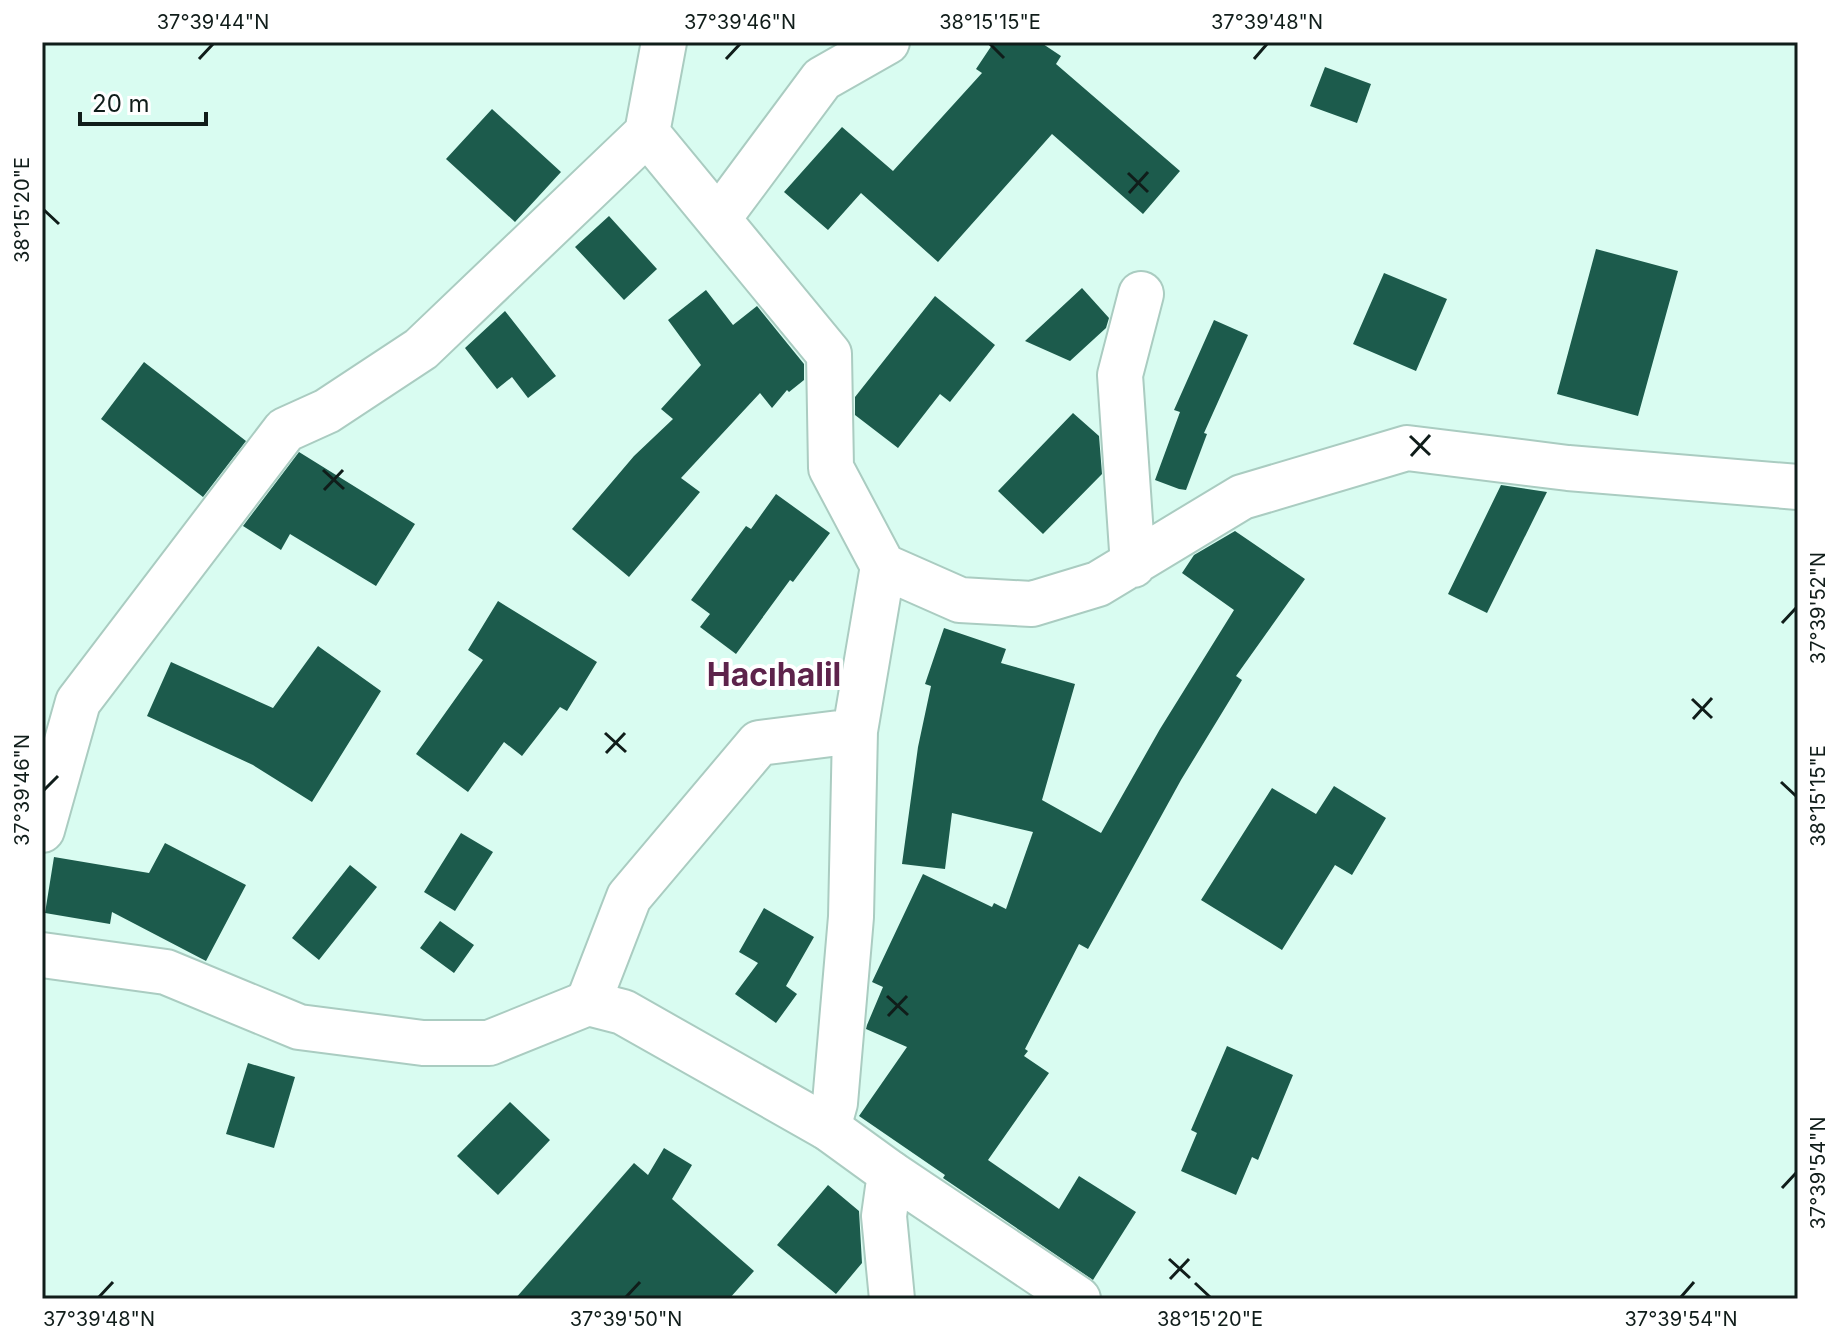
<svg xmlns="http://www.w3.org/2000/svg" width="1840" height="1341" viewBox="0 0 1840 1341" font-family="Inter,sans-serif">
	<rect width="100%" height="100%" fill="#d9fcf1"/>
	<path fill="#1c5b4c" d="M 994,42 L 1040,42 L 1061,56 L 1056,64 L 1180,171 L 1143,214 L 1052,134 L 938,262 L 861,193 L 828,230 L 784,192 L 842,127 L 893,171 L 982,73 L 976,69 Z
		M 1325,67 L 1371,84 L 1357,123 L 1310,106 Z
		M 492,109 L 561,172 L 515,222 L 446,159 Z
		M 609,216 L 657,269 L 624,300 L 575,247 Z
		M 1596,249 L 1678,271 L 1638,416 L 1557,394 Z
		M 1384,273 L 1447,299 L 1416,371 L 1353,344 Z
		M 1082,288 L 1109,318 L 1106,328 L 1070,361 L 1025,341 Z
		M 706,290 L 733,325 L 757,306 L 804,364 L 804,380 L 789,392 L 787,390 L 772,408 L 760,393 L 681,478 L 700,492 L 629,577 L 572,529 L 634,456 L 673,419 L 661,409 L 701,365 L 668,320 Z
		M 935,296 L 995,345 L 950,402 L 940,394 L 898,448 L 855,415 L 855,397 Z
		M 505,311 L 556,376 L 528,398 L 512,377 L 497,389 L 465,348 Z
		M 1214,320 L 1248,335 L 1204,433 L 1207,434 L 1186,490 L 1179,489 L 1155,480 L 1180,412 L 1174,410 Z
		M 144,362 L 246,441 L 203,497 L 101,419 Z
		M 1073,413 L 1099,436 L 1102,474 L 1043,534 L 998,491 Z
		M 299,452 L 415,524 L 376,586 L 290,534 L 281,550 L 243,526 Z
		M 1501,485 L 1547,492 L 1487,613 L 1448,594 Z
		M 776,494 L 830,533 L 793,582 L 790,580 L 736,654 L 700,627 L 710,614 L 691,600 L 746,526 L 751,529 Z
		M 1235,531 L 1305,579 L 1236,676 L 1242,680 L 1181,780 L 1088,949 L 1079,944 L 1025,1049 L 1028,1051 L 1024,1056 L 1049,1073 L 988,1160 L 1059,1209 L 1079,1176 L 1136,1212 L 1093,1280 L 943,1178 L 945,1175 L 859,1116 L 907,1047 L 866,1029 L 867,1025 L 883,987 L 872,982 L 923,874 L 992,907 L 994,903 L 1006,909 L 1033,832 L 952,813 L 945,869 L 902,864 L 918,747 L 931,686 L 925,684 L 944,628 L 1006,649 L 1001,663 L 1075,684 L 1042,800 L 1101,833 L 1160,729 L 1234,610 L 1182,573 L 1194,555 Z
		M 498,601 L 597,662 L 567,711 L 560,707 L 522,756 L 504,742 L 468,792 L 416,754 L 483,660 L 468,650 Z
		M 318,646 L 381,691 L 312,802 L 253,765 L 147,716 L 171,662 L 273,708 Z
		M 1334,786 L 1386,818 L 1352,875 L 1335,865 L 1282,950 L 1201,900 L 1272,788 L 1316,814 Z
		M 461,833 L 493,852 L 455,911 L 424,892 Z
		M 165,843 L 246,885 L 206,961 L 112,912 L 110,924 L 45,913 L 54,857 L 149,873 Z
		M 350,865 L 377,887 L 319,960 L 292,938 Z
		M 764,908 L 814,937 L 786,986 L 797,994 L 776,1023 L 735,994 L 758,963 L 739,952 Z
		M 440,921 L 474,945 L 454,973 L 420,948 Z
		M 1227,1046 L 1293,1075 L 1258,1160 L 1252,1157 L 1236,1195 L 1181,1171 L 1197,1133 L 1191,1130 Z
		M 248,1063 L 295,1077 L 274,1148 L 226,1134 Z
		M 510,1102 L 550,1140 L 498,1195 L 457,1156 Z
		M 664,1148 L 692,1165 L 672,1199 L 754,1271 L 729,1299 L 515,1299 L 634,1163 L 648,1175 Z
		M 828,1185 L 859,1211 L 862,1263 L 836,1294 L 777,1245 Z"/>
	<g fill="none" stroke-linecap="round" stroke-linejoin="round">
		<defs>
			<path id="street" d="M 664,42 L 647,133 L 829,354 L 831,468 L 883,566
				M 718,219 L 822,79 L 887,42
				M 1133,565 L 1120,375 L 1141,294
				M 42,830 L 78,702 L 285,430 L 327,411 L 421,349 L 647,133
				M 588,1003 L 629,897 L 759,743 L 855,731
				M 828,1128 L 835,1103 L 851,917 L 855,731 L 883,566 L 960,600 L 1032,604 L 1098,584 L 1242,497 L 1407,448 L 1568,468 L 1798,487
				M 890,1173 L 1078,1299"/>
			<path id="secondary" d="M 42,955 L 166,972 L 299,1027 L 423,1043 L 489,1043 L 588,1003 L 623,1012 L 828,1128 L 890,1173 L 884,1216 L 892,1299"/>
		</defs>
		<use href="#street" stroke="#aaccc1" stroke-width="48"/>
		<use href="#secondary" stroke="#aaccc1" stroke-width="48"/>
		<use href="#street" stroke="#fff" stroke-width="44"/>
		<use href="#secondary" stroke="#fff" stroke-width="44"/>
	</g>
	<path fill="none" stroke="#101d1a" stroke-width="3" d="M 990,44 L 1004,58M 199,59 L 213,44M 726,59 L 740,44M 1254,59 L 1267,44M 1128,173 L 1148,192M 1129,193 L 1148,172M 44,210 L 59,224M 1410,436 L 1430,455M 1411,456 L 1430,435M 323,470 L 344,489M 324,490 L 343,470M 1782,623 L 1796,608M 1692,699 L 1712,718M 1693,719 L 1712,698M 605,733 L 626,752M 606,753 L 625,733M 1781,782 L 1796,796M 44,790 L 58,776M 887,996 L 908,1015M 888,1016 L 907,996M 1782,1188 L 1796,1173M 1169,1259 L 1190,1278M 1170,1279 L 1189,1259M 1195,1283 L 1210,1297M 99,1297 L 113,1282M 626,1297 L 640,1282M 1681,1297 L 1694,1282"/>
	<g text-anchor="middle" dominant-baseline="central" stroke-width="8" stroke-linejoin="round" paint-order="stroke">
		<g font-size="32" font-weight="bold" fill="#5d234b" stroke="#fff">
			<text x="774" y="674">Hacıhalil</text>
		</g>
	</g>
	<rect width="1840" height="1341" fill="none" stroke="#ffffff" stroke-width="88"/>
	<path d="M80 112v12h126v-12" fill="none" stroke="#101d1a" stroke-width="4"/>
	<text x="92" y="112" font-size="24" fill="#101d1a" stroke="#ffffff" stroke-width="6" paint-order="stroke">20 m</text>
	<rect x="44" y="44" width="1752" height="1253" fill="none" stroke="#101d1a" stroke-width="3"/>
	<g font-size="20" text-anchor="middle" fill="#101d1a">
		<text x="213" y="29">37°39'44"N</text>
		<text x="740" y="29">37°39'46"N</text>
		<text x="990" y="29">38°15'15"E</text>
		<text x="1267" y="29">37°39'48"N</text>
		<text transform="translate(22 210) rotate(-90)" y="7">38°15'20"E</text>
		<text transform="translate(1818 608) rotate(-90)" y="7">37°39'52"N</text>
		<text transform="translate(22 790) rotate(-90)" y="7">37°39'46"N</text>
		<text transform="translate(1818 796) rotate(-90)" y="7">38°15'15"E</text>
		<text transform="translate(1818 1173) rotate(-90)" y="7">37°39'54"N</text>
		<text x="99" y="1326">37°39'48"N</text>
		<text x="626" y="1326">37°39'50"N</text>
		<text x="1210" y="1326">38°15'20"E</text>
		<text x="1681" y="1326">37°39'54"N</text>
	</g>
</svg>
